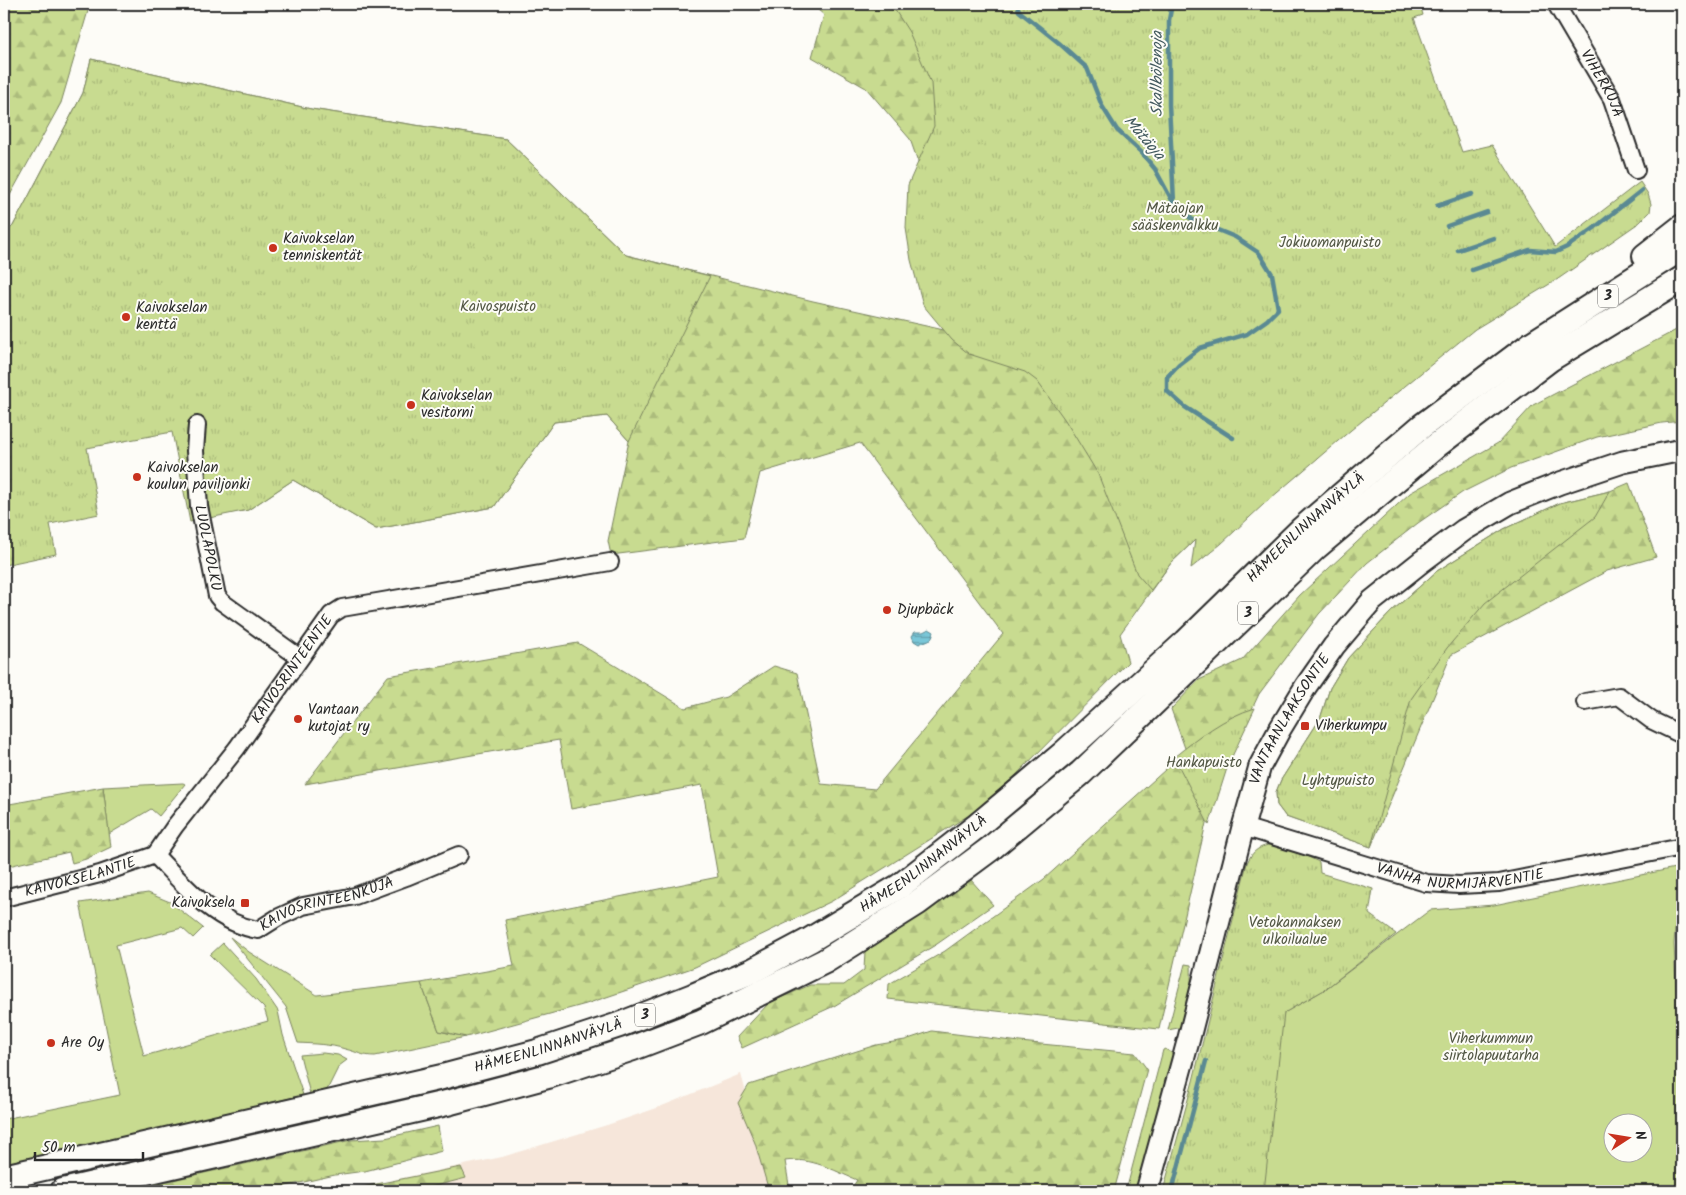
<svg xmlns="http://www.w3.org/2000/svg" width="1686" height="1195" viewBox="0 0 1686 1195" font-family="Kalam,sans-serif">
	<defs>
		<pattern id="forest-firs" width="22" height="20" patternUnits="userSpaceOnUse" patternTransform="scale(1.25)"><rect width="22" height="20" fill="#c8db90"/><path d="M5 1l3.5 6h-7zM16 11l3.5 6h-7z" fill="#acbc7c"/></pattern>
		<pattern id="park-tufts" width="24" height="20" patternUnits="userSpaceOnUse" patternTransform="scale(1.25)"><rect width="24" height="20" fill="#c8db90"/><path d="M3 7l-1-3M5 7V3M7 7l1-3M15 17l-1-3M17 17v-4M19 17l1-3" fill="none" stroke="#acbc7c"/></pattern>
		<pattern id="water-rules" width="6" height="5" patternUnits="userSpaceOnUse" patternTransform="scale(1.25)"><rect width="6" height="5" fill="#7ac7d8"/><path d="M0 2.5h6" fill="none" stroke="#64a2af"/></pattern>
	</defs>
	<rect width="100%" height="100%" fill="#fdfcf7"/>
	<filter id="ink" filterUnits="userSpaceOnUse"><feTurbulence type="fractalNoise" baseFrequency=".02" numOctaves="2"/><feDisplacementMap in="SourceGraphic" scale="10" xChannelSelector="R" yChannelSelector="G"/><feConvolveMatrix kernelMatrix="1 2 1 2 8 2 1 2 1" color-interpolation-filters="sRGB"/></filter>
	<g filter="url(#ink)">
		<path fill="#f6e6da" d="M 741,1074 L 773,1191 L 342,1191 L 502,1157 L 607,1125 L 657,1108 Z"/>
		<path fill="#c8db90" stroke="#7a835e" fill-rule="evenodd" d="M 183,783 L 185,784 L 159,816 L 151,809 L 109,834 L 103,787 Z
			M 1675,868 L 1679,875 L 1674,944 L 1679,1047 L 1681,1191 L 1243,1191 L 1284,1013 L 1324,990 L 1430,910 L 1494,905 ZM 1614,1122 L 1644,1122 L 1644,1152 L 1614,1152 Z
			M 148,893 L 170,902 L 203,928 L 193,938 L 182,928 L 116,945 L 144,1056 L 268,1021 L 264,1008 L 210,955 L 223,943 L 256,979 L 278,1011 L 283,1035 L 303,1095 L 4,1165 L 4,1119 L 120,1095 L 80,903 Z
			M 230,937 L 249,952 L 317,995 L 421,983 L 439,1031 L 466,1037 L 375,1056 C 361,1056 358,1052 345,1049 C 330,1044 314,1044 298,1043 L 286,1007 Z
			M 1185,964 L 1191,965 C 1192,980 1190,1018 1178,1028 L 1168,1030 Z
			M 1165,1049 L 1172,1053 L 1173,1058 L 1137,1191 L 1126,1191 L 1163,1050 Z
			M 323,1053 L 338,1055 L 347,1060 L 339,1066 L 327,1090 L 310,1094 L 300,1055 Z"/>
		<path fill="url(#forest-firs)" stroke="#7a835e" d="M 4,4 L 90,4 L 61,103 L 4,206 Z
			M 811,4 L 1317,4 L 1239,498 L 1171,563 L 1120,634 L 1128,662 L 1016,775 L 977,810 L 832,901 L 695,967 L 586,1004 L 466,1037 L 439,1031 L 421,983 L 514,966 L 505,920 L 718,877 L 702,785 L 571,809 L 559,740 L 305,784 L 388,676 L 578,643 L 685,708 L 726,697 L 774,666 L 797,673 L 821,784 L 875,789 L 1003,634 L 860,443 L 760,473 L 744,538 L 611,555 L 608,541 L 629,441 L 607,416 L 554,422 L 494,507 L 376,529 L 293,480 L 248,510 L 211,516 L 204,445 L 4,235 L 13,226 L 83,93 L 91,59 L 311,109 L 506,139 L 626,255 L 813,301 L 944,330 L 936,213 L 910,139 L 866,88 L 812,57 L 824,15 Z
			M 1682,327 L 1682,421 L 1662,423 L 1597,437 L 1511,468 L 1463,492 L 1418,523 L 1367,563 L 1319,614 L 1259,694 L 1227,762 L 1206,823 L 1159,1029 L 888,999 L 889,984 L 945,951 L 1044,879 L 1186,751 L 1171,709 L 1199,680 L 1242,660 L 1300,595 L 1410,493 L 1498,443 L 1533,405 Z
			M 1629,483 L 1656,557 L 1607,571 L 1451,655 L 1371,847 L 1286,817 L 1277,805 L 1276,792 L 1281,780 L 1320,719 L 1330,688 L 1348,658 L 1391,612 L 1437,571 L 1504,529 L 1560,503 L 1610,491 Z
			M 103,787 L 111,847 L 86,859 L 72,863 L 69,852 L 4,867 L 4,805 Z
			M 971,880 L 993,905 L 937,944 L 834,1006 L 742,1048 L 737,1037 L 769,1003 L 810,985 L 844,985 L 864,970 L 865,951 Z
			M 932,1031 L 1020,1042 L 1135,1053 L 1147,1069 L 1114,1191 L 850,1191 L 857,1180 C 832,1170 812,1157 785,1161 L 790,1191 L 769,1191 L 755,1143 L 738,1103 L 749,1085 L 876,1045 L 905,1040 Z
			M 438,1126 L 442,1151 L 365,1171 L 335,1175 L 264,1191 L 124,1191 L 351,1140 L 385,1138 Z
			M 461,1167 L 466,1178 L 416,1191 L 342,1191 Z"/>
		<path fill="url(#park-tufts)" stroke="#7a835e" d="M 891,4 L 1420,4 L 1423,15 L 1414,18 L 1462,152 L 1492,145 L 1555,247 L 1640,182 L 1648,194 L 1651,204 L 1650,212 L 1640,222 L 1558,279 L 1475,329 L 1351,430 L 1264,504 L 1221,544 L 1191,568 L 1195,540 L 1171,563 L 1151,590 L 1137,574 L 1098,474 L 1065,420 L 1037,381 L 1025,372 L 969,354 L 952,340 L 923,305 L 911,260 L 906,228 L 908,185 L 934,126 L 931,83 L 909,32 Z
			M 91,59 L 311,109 L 506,139 L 626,255 L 710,276 L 629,441 L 607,416 L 554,422 L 494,507 L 376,529 L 293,480 L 248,510 L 190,522 L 172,432 L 87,448 L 99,514 L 50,524 L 56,554 L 4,565 L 4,235 L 13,226 L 83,93 Z
			M 1610,491 L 1595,517 L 1485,603 L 1447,648 L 1411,699 L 1371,847 L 1286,817 L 1277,805 L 1276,792 L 1281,780 L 1320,719 L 1330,688 L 1348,658 L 1391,612 L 1437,571 L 1504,529 L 1560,503 Z
			M 1255,708 L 1228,765 L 1209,825 L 1174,757 C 1198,738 1224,717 1255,708 Z
			M 1268,845 L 1285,846 L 1319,862 L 1320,873 L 1373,889 L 1369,914 L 1396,934 L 1324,990 L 1284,1013 L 1264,1191 L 1163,1191 L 1193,1081 L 1247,863 C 1252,852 1257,848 1268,845 Z"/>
		<path fill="url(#water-rules)" stroke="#5a8993" d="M 929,629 L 934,632 L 931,639 L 919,644 L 914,641 L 912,636 L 915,632 L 923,632 Z"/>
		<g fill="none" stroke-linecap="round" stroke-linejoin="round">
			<path stroke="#5a8993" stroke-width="4.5" d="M 1017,4 L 1019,11 L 1059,43 L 1087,68 L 1102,106 L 1117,130 L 1141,152 L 1155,169 L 1174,204 L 1193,220 L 1235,237 L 1259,253 L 1272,274 L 1278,309 L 1267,320 L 1247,334 L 1200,348 L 1179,364 L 1167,377 L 1167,391 L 1185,407 L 1233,438
				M 1172,4 L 1169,20 L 1169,105 L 1174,202
				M 1437,206 L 1472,194
				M 1447,226 L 1487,212
				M 1458,250 L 1494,238
				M 1472,270 L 1530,250 L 1556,252 L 1567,247 L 1593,229 L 1642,190
				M 1172,1191 L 1206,1061"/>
			<defs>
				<g id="minor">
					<path id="s1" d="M 1556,4 L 1612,99 L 1636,170"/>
					<path id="s2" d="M 197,425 L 195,451 L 199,506 L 217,596 L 222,602 L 300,658"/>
					<path d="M 1585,702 L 1619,696 L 1651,720 L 1682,735"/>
					<path id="s3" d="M 1243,827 L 1426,883 L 1459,885 L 1499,883 L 1682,847"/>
					<path id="s4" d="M 155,855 L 175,826 L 237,748 L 331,615 L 342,608 L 610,562"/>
					<path id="s5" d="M 155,855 C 184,885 215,923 258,930 L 277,918 L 303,906 L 355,896 L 406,877 L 459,855"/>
					<path id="s6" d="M 4,898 L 100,874 L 155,855"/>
				</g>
				<g id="major">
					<path id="s7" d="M 1147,1191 L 1189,1038 L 1243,827 L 1260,766 L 1280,729 L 1306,686 L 1334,646 L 1372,601 L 1421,562 L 1464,530 L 1510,503 L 1560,483 L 1623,462 L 1682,450"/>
				</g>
				<g id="highway">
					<path d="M 1645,256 L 1682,227"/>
					<path id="s8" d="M 4,1177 L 442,1077 L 537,1052 L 619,1025 L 693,996 L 752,971 L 810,940 L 900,886 L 977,826 L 1064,753 L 1186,642 L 1302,529 L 1422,426 L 1533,343 L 1682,248"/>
					<path d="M 63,1191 L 451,1102 L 548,1076 L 633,1048 L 701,1022 L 825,961 L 917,903 L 990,849 L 1081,773 L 1316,547 L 1437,445 L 1550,359 L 1682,279"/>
				</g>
			</defs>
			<use href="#minor" stroke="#2b2b2b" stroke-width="20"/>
			<use href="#major" stroke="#2b2b2b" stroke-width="25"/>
			<use href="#highway" stroke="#2b2b2b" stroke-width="28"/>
			<use href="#minor" stroke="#fdfcf7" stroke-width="16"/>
			<use href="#major" stroke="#fdfcf7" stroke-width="21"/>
			<use href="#highway" stroke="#fdfcf7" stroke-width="24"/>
		</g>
	</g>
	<g fill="#c8321e" stroke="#fdfcf7" stroke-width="2">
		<circle cx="273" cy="248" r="5"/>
		<circle cx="126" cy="317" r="5"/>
		<circle cx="411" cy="405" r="5"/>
		<circle cx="137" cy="477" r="5"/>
		<circle cx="887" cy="610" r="5"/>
		<circle cx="298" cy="719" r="5"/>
		<rect x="1300" y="721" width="10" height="10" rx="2.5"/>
		<rect x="240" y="898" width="10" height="10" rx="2.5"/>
		<circle cx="51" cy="1043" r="5"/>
	</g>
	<g text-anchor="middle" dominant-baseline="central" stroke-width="4" stroke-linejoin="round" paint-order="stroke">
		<g fill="#fdfcf7" stroke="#6a6a68" stroke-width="1">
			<rect x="1598" y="284.5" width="20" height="23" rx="4"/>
			<rect x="1238" y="601.5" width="20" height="23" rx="4"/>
			<rect x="635" y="1003.5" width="20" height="23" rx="4"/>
		</g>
		<g font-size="14" font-weight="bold" fill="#2b2b2b">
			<text x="1608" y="296">3</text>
			<text x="1248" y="613">3</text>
			<text x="645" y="1015">3</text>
		</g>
		<g font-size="15" fill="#2b2b2b" stroke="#fdfcf7">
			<text stroke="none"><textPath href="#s1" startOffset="92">VIHERKUJA</textPath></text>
			<text stroke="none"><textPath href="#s8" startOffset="1490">HÄMEENLINNANVÄYLÄ</textPath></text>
			<text stroke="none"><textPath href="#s2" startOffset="124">LUOLAPOLKU</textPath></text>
			<text stroke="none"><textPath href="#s4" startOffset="231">KAIVOSRINTEENTIE</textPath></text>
			<text stroke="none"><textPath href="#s7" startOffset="495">VANTAANLAAKSONTIE</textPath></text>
			<text stroke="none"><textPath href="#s8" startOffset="980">HÄMEENLINNANVÄYLÄ</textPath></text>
			<text stroke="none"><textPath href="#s3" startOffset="225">VANHA NURMIJÄRVENTIE</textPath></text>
			<text stroke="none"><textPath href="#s6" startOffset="79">KAIVOKSELANTIE</textPath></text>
			<text stroke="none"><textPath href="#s5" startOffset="204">KAIVOSRINTEENKUJA</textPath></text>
			<text stroke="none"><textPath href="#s8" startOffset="560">HÄMEENLINNANVÄYLÄ</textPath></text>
		</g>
		<g font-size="15" fill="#525744" stroke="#fdfcf7">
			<text x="1175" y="209">Mätäojan<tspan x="1175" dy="17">sääskenvalkku</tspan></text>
			<text x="1330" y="243">Jokiuomanpuisto</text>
			<text x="498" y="307">Kaivospuisto</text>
			<text x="1204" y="763">Hankapuisto</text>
			<text x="1338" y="781">Lyhtypuisto</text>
			<text x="1295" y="923">Vetokannaksen<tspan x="1295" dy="17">ulkoilualue</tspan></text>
			<text x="1491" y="1039">Viherkummun<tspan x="1491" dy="17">siirtolapuutarha</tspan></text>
		</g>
		<g font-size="15" fill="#2b2b2b" stroke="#fdfcf7" text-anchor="start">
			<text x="283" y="239">Kaivokselan<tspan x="283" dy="17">tenniskentät</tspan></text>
			<text x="136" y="308">Kaivokselan<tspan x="136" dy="17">kenttä</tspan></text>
			<text x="421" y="396">Kaivokselan<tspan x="421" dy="17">vesitorni</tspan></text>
			<text x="147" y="468">Kaivokselan<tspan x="147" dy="17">koulun paviljonki</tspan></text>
			<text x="897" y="610">Djupbäck</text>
			<text x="308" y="710">Vantaan<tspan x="308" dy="17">kutojat ry</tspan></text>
			<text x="1315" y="726">Viherkumpu</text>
			<text x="235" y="903" text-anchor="end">Kaivoksela</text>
			<text x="61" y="1043">Are Oy</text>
		</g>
		<g font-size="16" font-style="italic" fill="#435a5f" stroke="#fdfcf7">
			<text transform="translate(1157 74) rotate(-90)">Skallbölenoja</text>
			<text transform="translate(1144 138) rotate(49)">Mätäoja</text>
		</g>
	</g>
	<rect width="1686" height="1195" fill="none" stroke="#fdfcf7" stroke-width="20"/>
	<rect x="10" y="10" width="1666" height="1175" fill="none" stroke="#2b2b2b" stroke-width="2" filter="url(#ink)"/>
	<g transform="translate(1628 1138) rotate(78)"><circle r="24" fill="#fdfcf7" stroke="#a9a8a5"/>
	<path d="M0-4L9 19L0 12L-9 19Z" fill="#c8321e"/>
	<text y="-8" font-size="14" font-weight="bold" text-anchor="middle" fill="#2b2b2b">N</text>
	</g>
	<path d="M35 1152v8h108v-8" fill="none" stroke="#2b2b2b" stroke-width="2.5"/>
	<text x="42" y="1152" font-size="15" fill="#2b2b2b" stroke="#fdfcf7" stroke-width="4" paint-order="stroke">50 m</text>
</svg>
